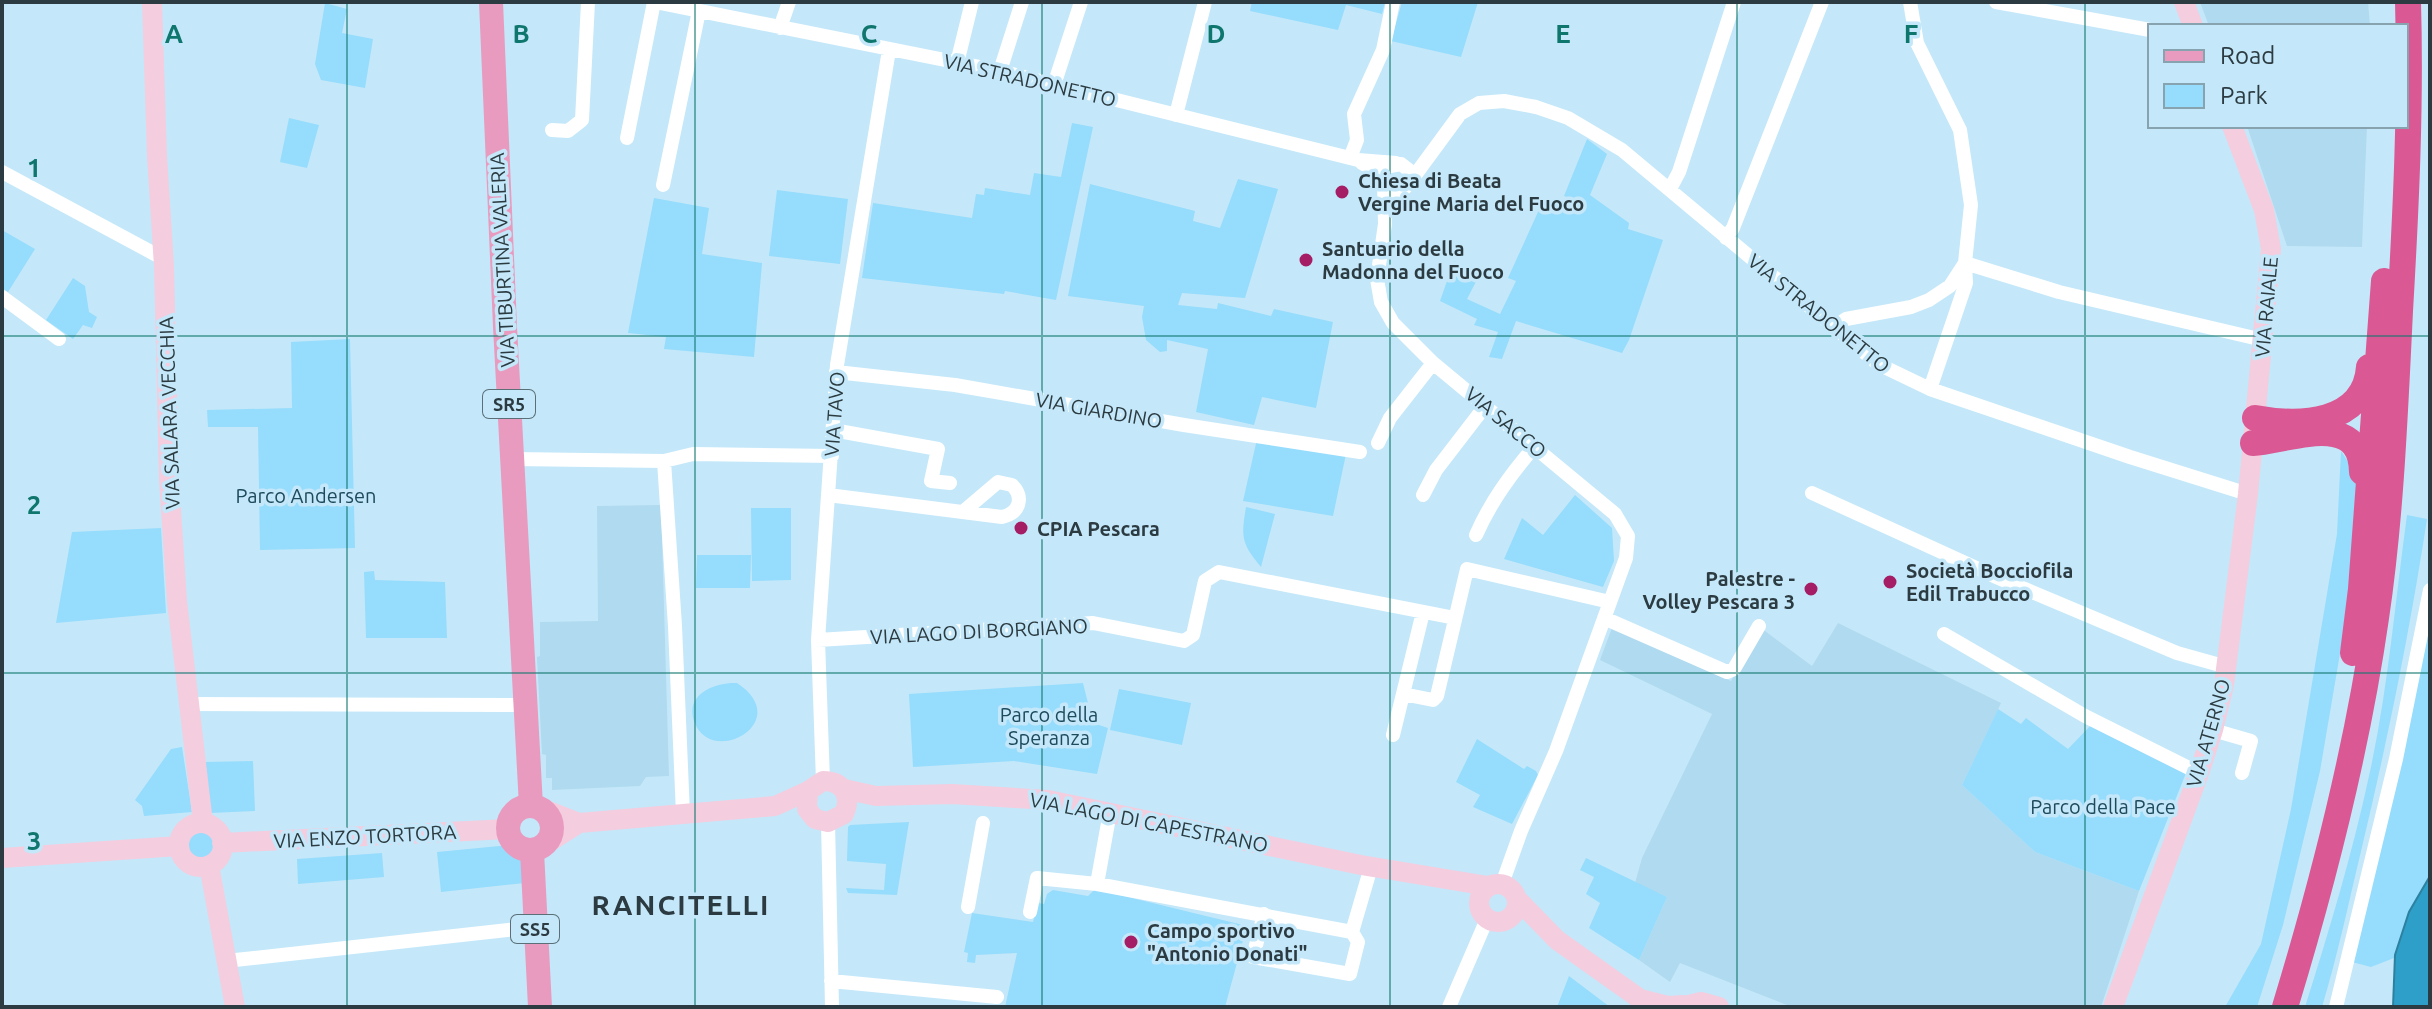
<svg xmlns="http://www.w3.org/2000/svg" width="2432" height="1009" viewBox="0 0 2432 1009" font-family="Ubuntu,sans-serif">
	<rect width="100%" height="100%" fill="#c4e8f9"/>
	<path fill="#b0daef" d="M 2200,2 L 2368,2 L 2370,26 L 2209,26 Z
		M 2247,126 L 2367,126 L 2362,247 L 2287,246 Z
		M 661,505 L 669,776 L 646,777 L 640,786 L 552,790 L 552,778 L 546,778 L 546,755 L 542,754 L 537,657 L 540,656 L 540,622 L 598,621 L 597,506 Z
		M 1838,623 L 2001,703 L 1962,785 L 2035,852 L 2139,891 L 2101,1007 L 1792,1007 L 1680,963 L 1670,982 L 1639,960 L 1667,897 L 1635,883 L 1642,858 L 1712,714 L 1600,660 L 1612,628 L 1731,681 L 1761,628 L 1812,666 Z"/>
	<path fill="#96dcfc" d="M 1252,2 L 1385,2 L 1382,14 L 1346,5 L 1338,30 L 1250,11 Z
		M 1402,2 L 1478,2 L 1461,57 L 1391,41 Z
		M 325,3 L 347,9 L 342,33 L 373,39 L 365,88 L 321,80 L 315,64 Z
		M 289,118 L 319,125 L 307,168 L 280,162 Z
		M 1072,123 L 1093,127 L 1056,300 L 1005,291 L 1004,294 L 862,278 L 873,203 L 972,218 L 976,194 L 984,195 L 985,188 L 1030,195 L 1034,173 L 1061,177 Z
		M 1587,139 L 1607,154 L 1590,195 L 1629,223 L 1628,229 L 1663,240 L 1629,340 L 1622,353 L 1516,321 L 1502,359 L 1489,357 L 1498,332 L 1474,325 L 1477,319 L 1440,301 L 1454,261 L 1481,272 L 1467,299 L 1500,314 L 1516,281 L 1508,278 L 1543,201 L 1567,209 L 1570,198 L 1564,196 Z
		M 1238,179 L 1278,189 L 1245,298 L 1182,293 L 1178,305 L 1217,309 L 1218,303 L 1271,316 L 1274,309 L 1333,322 L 1316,408 L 1262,397 L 1254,425 L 1196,412 L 1208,349 L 1167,340 L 1167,351 L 1160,352 L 1146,340 L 1142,317 L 1144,306 L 1068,296 L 1090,184 L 1195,211 L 1193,221 L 1220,228 Z
		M 777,190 L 848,199 L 840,264 L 769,256 Z
		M 654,198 L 709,208 L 702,254 L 762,263 L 754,357 L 664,349 L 666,337 L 628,333 Z
		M 2,230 L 35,249 L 8,292 L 2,288 Z
		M 73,278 L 85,286 L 89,312 L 97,317 L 92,328 L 83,325 L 73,339 L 46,320 Z
		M 350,339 L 355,548 L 260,550 L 258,427 L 208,427 L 207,410 L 292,408 L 291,342 Z
		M 1257,439 L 1346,454 L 1333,516 L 1243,501 Z
		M 2341,451 L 2360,480 L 2352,583 L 2320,771 L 2283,925 L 2257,1007 L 2225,1007 L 2261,944 L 2291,809 L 2337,534 Z
		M 1575,495 L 1612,528 L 1614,561 L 1603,587 L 1504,559 L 1522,518 L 1543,535 Z
		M 1246,507 L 1275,514 L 1261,567 C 1241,543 1241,537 1246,507 Z
		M 751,508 L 791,508 L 791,580 L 752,581 Z
		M 2407,515 L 2427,519 C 2410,630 2388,738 2362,847 C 2349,901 2338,954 2322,1007 L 2305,1007 C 2329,931 2352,855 2369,776 C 2388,691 2395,602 2407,515 Z
		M 161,528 L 166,613 L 56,623 L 72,532 Z
		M 697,555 L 751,555 L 750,588 L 696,588 Z
		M 374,571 L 375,580 L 445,582 L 447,638 L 366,638 L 364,572 Z
		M 2430,622 L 2430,876 L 2409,912 L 2394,958 L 2371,967 L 2352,962 Z
		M 737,683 C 796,722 710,769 694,721 C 685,694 715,682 737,683 Z
		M 1083,683 L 1093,723 L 1108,728 L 1097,774 L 1014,761 L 913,767 L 909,694 Z
		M 1119,689 L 1191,703 L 1182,745 L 1110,730 Z
		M 1998,709 L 2021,724 L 2026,718 L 2068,749 L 2093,723 L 2188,768 L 2139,891 L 2035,852 L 1962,785 Z
		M 1477,739 L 1524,769 L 1527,766 L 1536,771 L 1538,775 L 1512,824 L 1473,807 L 1480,795 L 1456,782 Z
		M 182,747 L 192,812 L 144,816 L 142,806 L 135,800 L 171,749 Z
		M 253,761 L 255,811 L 210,813 L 204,762 Z
		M 909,822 L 897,895 L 848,893 L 846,888 L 884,890 L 886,864 L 847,861 L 848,827 L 850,825 Z
		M184 845a16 16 0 1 1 32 0a16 16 0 1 1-32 0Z
		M 510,845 L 525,854 L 525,883 L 441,892 L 437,852 Z
		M 382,853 L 384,877 L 298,884 L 297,859 Z
		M 1586,858 L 1667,897 L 1639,960 L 1589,928 L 1600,903 L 1586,894 L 1594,877 L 1580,870 Z
		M 1095,889 L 1247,926 L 1225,1007 L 1005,1007 L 1017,953 L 976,955 L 975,963 L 967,962 L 968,953 L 964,952 L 972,913 L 1033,922 L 1038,903 L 1044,904 L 1047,894 L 1053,890 L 1088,896 Z
		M 1569,976 L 1610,1007 L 1557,1007 Z"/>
	<path fill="#2e9fc8" stroke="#2d81a0" stroke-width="2" d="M 2430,876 L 2430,1007 L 2393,1007 L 2395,955 L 2409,912 Z"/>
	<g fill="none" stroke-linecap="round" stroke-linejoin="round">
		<path stroke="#fff" stroke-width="14" d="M 655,2 L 1000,71 L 1358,160 L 1396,163
			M 1996,2 L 2150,30
			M 780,28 L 789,2
			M 957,63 L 972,2
			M 1000,71 L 1022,2
			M 1054,85 L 1081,2
			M 1176,115 L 1205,2
			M 552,130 L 568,131 L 582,120 L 588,2
			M 627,138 L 654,2
			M 1350,158 L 1357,140 L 1354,114 L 1383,50 L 1393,2
			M 1362,163 C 1368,166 1374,170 1379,175 C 1389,186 1395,203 1410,182 L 1410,171 L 1401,164 L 1390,166
			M 2,172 L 164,259
			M 1410,182 L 1460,114 L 1479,103 L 1504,101 L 1536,107 L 1568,118 L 1622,150 L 1878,364 L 1930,389 L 2130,457 L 2248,494
			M 1384,183 L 1385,224 L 1377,279 L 1381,302 L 1393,323 L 1433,363 L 1615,514 L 1628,536 L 1626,558 L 1556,751 L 1521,831 L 1502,884
			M 663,185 L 699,11
			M 1670,189 L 1679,172 L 1734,2
			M 1726,238 L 1733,228 L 1822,2
			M 1965,263 L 2059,292 L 2263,340
			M 2,297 L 59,339
			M 1833,328 L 1846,319 L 1911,307 L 1929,300 L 1950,286 L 1965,263 L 1971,205 L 1960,130 L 1917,43 L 1910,2
			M 836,372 L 955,385 L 1184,425 L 1360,452
			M 1930,389 L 1966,283 L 1965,263
			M 833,430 L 938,449 L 931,481 L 950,483
			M 1378,443 L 1390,418 L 1433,363
			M 512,459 L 664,461 L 693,454 L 832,456
			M 664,461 L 675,626 L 683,814
			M 1812,493 L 1994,576 L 2177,653 L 2227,667
			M 828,495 L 1002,517 C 1020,513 1024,497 1012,485 L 998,482 L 965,510
			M 1423,495 L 1436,470 L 1486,405
			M 1476,535 C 1491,501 1511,474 1535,446
			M 1604,618 L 1727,672 L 1734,669 L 1759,626
			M 1944,634 L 2085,716 L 2199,773
			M 818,640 L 1093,623 L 1184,641 L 1193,635 L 1205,581 L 1219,572 L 1455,618
			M 1403,694 L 1433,700 L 1437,696 L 1467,569 L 1610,602
			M 188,704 L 525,705
			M 2213,730 L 2251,741 L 2242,773
			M 1393,735 L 1423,612
			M 823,781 L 818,640 L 837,365 L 889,50
			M 828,822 L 832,1007
			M 1097,884 L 1110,812
			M 968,907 L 983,823
			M 1030,912 L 1037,878 L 1097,884 L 1352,932 L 1371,867
			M 1264,914 L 1253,957 L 1350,974 L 1358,942 L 1352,932
			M 226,961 L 535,927
			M 831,981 L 997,997
			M 1449,1007 L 1487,919
			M 2336,1007 L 2396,759 L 2430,590"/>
		<path stroke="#f4cddf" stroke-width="20" d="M 152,2 L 157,156 L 164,266 L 169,479 L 177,601 L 203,823
			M 2184,2 L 2193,26
			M 844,789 L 876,796 L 952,794 L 1048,800 L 1361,865 L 1488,886
			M 541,808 L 579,823
			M179 845a22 22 0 1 1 44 0a22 22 0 1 1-44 0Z
			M 222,843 L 508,829
			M 546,844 L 579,823 L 775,806 L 808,791 L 823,781 C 843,781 852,796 844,814 L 828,822 L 815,819 L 807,809 L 808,791
			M 2,858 L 179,846
			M 209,865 L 235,1007
			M1479 903a19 19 0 1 1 38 0a19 19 0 1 1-38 0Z
			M 1518,900 L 1557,940 L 1640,999 L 1668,1006 L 1684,1005
			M 1681,1007 L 1701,1002 L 1719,1007
			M 2113,1007 L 2199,773 L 2213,730 L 2224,685 L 2248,494 L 2271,249 L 2264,210 L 2232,126"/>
		<path stroke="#e99bbf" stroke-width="24" d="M 491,2 L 505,327 L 531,806
			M508 828a22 22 0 1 1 44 0a22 22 0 1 1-44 0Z
			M 532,851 L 540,1007"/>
		<path stroke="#da5994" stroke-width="26" d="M 2255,418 C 2298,426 2365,425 2369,367
			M 2253,443 C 2288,441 2361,409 2362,472 L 2367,476
			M 2353,653 L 2361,589 L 2384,281
			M 2285,1007 C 2324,879 2357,751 2376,618 C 2391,517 2395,413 2400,311 C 2406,208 2411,105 2408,2"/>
	</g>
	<path fill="none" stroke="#0f766e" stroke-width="2" stroke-opacity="0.55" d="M 347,2 L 347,1007M 695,2 L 695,1007M 1042,2 L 1042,1007M 1390,2 L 1390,1007M 1737,2 L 1737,1007M 2085,2 L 2085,1007M 2,336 L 2430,336M 2,673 L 2430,673"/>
	<g fill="#a51d65" stroke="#c4e8f9" stroke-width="3">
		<circle cx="1342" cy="192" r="8"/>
		<circle cx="1306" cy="260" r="8"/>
		<circle cx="1021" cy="528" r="8"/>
		<circle cx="1890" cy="582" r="8"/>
		<circle cx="1811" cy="589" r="8"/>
		<circle cx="1131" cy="942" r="8"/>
	</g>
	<g text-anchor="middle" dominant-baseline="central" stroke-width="7" stroke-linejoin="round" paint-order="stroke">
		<g fill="#c4e8f9" stroke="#5a6f78" stroke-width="2">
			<rect x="483" y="390" width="52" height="28" rx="6"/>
			<rect x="511" y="915" width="48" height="28" rx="6"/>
		</g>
		<g font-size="18" font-weight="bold" fill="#2c3b41">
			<text x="509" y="404">SR5</text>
			<text x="535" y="929">SS5</text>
		</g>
		<g font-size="20" fill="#2c3b41" stroke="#c4e8f9">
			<text transform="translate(1030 80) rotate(13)">VIA STRADONETTO</text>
			<text transform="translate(502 260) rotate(-93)">VIA TIBURTINA VALERIA</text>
			<text transform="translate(2266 307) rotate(-85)">VIA RAIALE</text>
			<text transform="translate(1819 313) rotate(39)">VIA STRADONETTO</text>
			<text transform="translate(1099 410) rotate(10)">VIA GIARDINO</text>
			<text transform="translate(169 413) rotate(-92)">VIA SALARA VECCHIA</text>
			<text transform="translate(834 414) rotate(-86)">VIA TAVO</text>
			<text transform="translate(1506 422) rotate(40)">VIA SACCO</text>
			<text transform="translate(979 631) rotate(-3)">VIA LAGO DI BORGIANO</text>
			<text transform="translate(2208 733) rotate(-74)">VIA ATERNO</text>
			<text transform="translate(1149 822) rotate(11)">VIA LAGO DI CAPESTRANO</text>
			<text transform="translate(365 836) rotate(-3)">VIA ENZO TORTORA</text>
		</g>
		<g font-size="20" font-weight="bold" fill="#2c3b41" stroke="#c4e8f9" text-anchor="start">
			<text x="1358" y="180">Chiesa di Beata<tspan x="1358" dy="23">Vergine Maria del Fuoco</tspan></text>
			<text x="1322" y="248">Santuario della<tspan x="1322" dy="23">Madonna del Fuoco</tspan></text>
			<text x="1037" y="528">CPIA Pescara</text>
			<text x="1906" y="570">Società Bocciofila<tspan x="1906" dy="23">Edil Trabucco</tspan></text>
			<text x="1795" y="578" text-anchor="end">Palestre -<tspan x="1795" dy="23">Volley Pescara 3</tspan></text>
			<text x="1147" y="930">Campo sportivo<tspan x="1147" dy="23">"Antonio Donati"</tspan></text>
		</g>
		<g font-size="20" fill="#1d4a5c" stroke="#c4e8f9">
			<text x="306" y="495">Parco Andersen</text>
			<text x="1049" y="714">Parco della<tspan x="1049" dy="23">Speranza</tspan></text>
			<text x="2103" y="806">Parco della Pace</text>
		</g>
		<g font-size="28" font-weight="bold" letter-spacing="2" fill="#2c3b41" stroke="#c4e8f9">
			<text x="681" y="904">RANCITELLI</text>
		</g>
	</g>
	<g font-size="26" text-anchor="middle" font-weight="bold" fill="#0f766e" stroke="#c4e8f9" stroke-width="7" stroke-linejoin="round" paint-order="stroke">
		<text x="174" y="43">A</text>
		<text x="521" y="43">B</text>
		<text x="869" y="43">C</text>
		<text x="1216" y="43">D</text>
		<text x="1563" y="43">E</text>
		<text x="1911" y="43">F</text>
		<text x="34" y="177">1</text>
		<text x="34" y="514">2</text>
		<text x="34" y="850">3</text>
	</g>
	<rect width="2432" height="1009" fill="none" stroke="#2c3b41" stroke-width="8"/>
	<rect x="2148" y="24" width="260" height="104" fill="#c4e8f9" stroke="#87a3af" stroke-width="2"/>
	<rect x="2164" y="50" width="40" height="12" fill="#e99bbf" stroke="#87a3af" stroke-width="2"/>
	<text x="2220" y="64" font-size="24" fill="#2c3b41">Road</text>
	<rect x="2164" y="84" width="40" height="24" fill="#96dcfc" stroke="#87a3af" stroke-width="2"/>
	<text x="2220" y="104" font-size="24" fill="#2c3b41">Park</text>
</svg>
